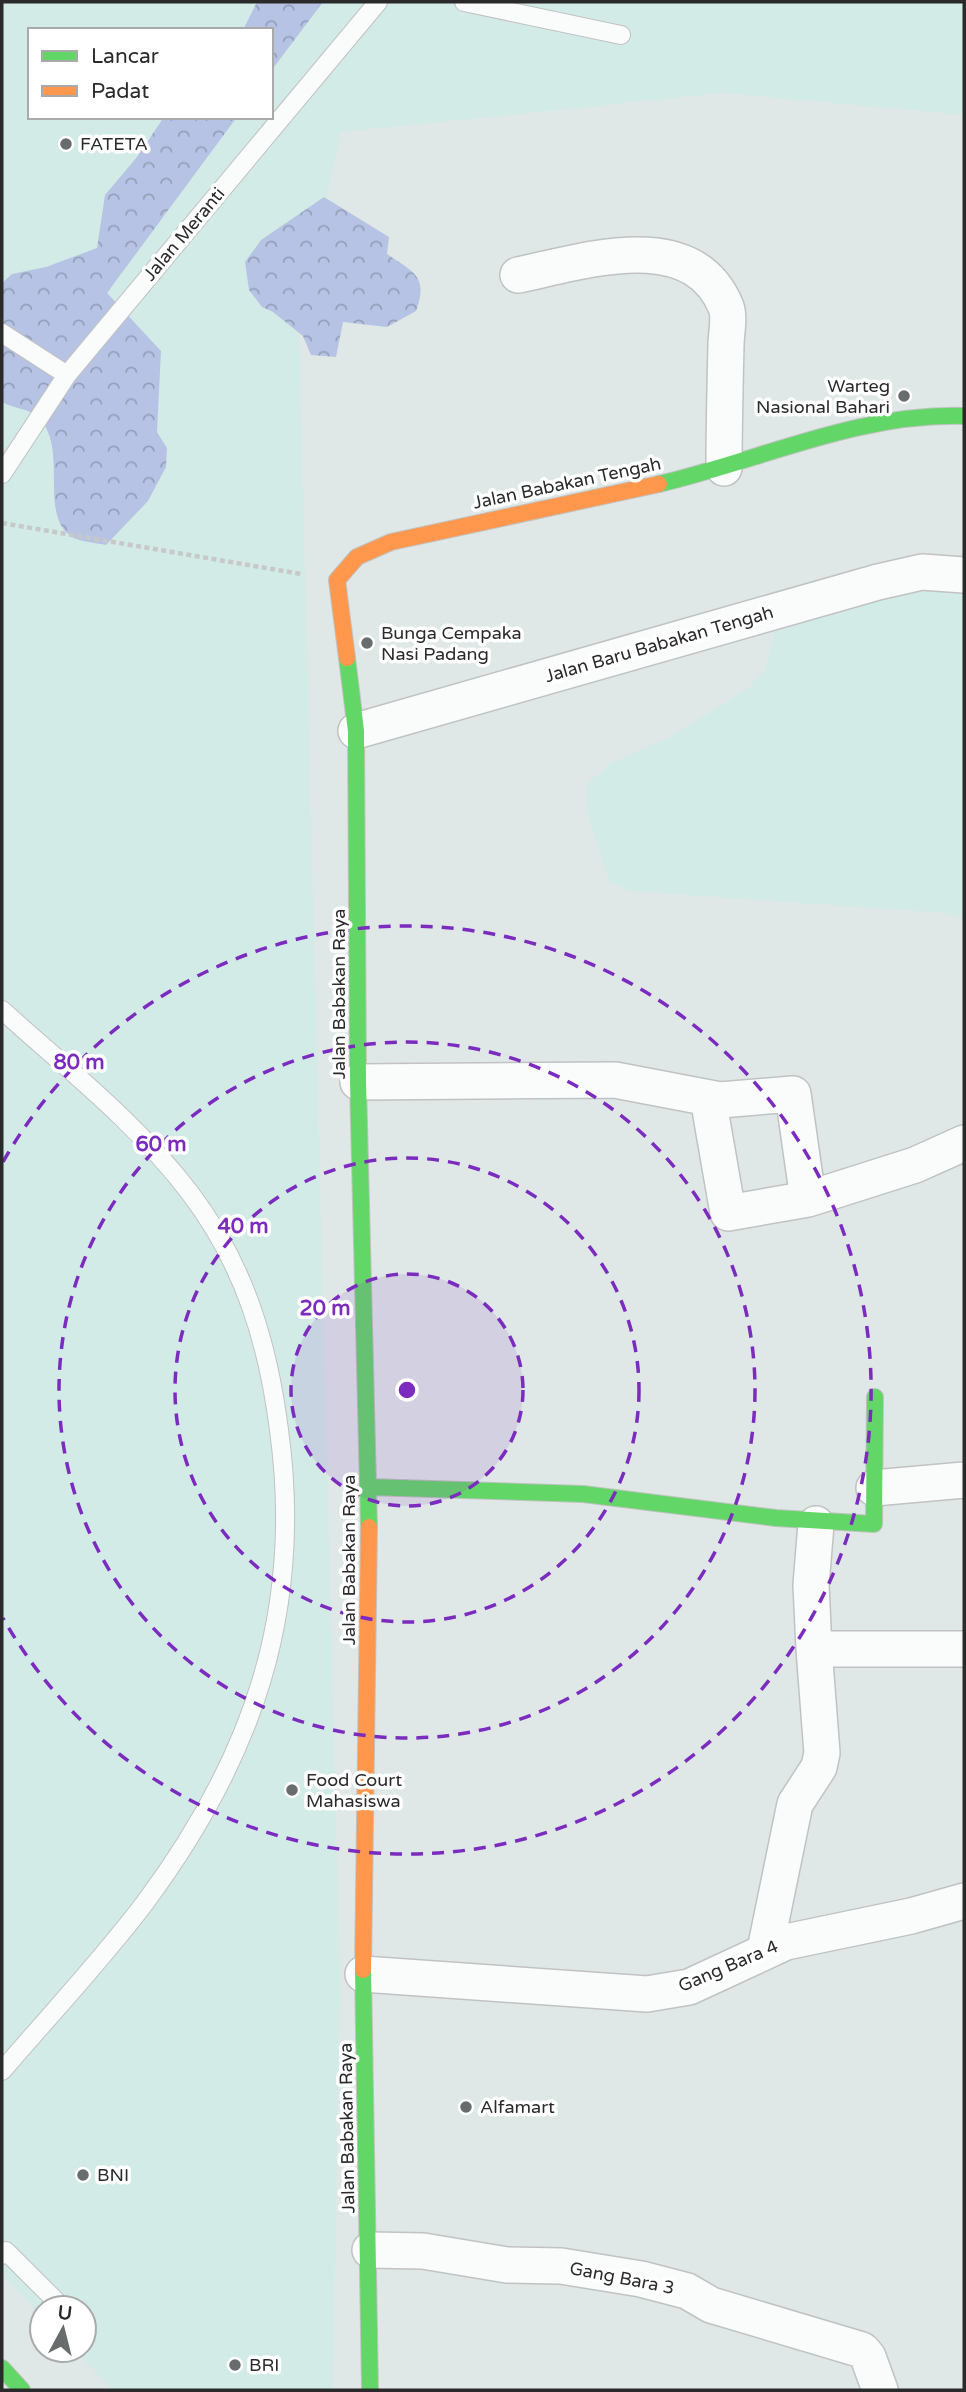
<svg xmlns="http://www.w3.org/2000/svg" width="966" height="2392" viewBox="0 0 966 2392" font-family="'Varela Round',sans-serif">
	<defs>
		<pattern id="forest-crowns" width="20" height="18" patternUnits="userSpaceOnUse" patternTransform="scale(1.75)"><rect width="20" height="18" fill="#b7c3e4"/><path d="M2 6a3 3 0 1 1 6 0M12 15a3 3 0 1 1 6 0" fill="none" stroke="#959fb9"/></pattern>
	</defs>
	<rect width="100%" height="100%" fill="#dfe8e6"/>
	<path fill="#d3ebe7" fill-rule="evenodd" d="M 2,2 L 964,2 L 964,115 L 724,93 L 341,132 L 299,327 L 340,1979 L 333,2390 L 113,2390 L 74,2350 L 84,2350 L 84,2308 L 42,2308 L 42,2317 L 2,2275 ZM 30,30 L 271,30 L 271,117 L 30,117 Z
		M 964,576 L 964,918 L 946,913 L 631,891 L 609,882 L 587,813 L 587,784 L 610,764 L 670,737 L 748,688 L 765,670 L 775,628 Z"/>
	<path fill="url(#forest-crowns)" d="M 257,2 L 323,2 L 271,71 L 271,30 L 243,30 Z
		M 164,117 L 237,117 L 107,293 L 161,351 L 157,432 L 167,448 L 166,467 L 148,501 L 106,545 C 97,543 83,542 74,538 C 36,518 71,447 37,416 C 29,409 12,408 2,402 L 2,283 L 12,274 L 46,267 L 97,248 L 105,195 L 137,157 Z
		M 324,197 L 389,237 L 387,254 C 413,272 429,276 416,311 L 387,327 L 343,322 L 336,357 L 311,355 L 303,336 L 273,312 L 262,307 L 249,290 L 245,262 L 261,240 Z"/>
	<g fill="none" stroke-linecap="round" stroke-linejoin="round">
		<defs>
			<path id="lane" d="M 464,2 L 621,35
				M 2,333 L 67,375
				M 2,474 L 67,375 L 378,2
				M 2,1010 C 66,1068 137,1123 190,1193 C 244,1264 268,1343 279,1430 C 304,1612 252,1759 144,1904 C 100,1962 49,2016 2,2071
				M 2,2255 L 6,2251 L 63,2308"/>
			<path id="street" d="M 518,275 C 582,262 692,224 726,307 C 730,317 726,334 726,345 C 725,386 724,427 724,468
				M 356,731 L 878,582 L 922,572 L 964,575
				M 358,1082 L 615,1080 L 720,1100 L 793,1094 L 808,1199
				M 708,1098 L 728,1213 L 808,1199 L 915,1165 L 964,1143
				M 874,1488 L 964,1480
				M 816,1524 L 811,1585 L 814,1649 L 964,1649
				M 765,1950 L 795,1804 L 819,1767 L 822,1753 L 814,1649
				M 363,1974 L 647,1994 L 689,1987 L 786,1942 L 911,1916 L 964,1901
				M 370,2250 L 423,2251 L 507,2265 L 561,2266 L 641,2279 L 687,2291 L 711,2305 L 862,2350 L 868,2357 L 880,2390"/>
			<path id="fast" d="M 659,484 C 761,460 858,413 964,416
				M 347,658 L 356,731 L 358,1082 L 369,1527
				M 369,1487 L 583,1494 L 776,1518 L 874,1524 L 875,1397
				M 363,1970 L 370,2390
				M 2,2368 L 22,2390"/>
			<path id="slow" d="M 347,658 L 337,580 L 357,557 L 391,542 L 659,484
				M 363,1970 L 369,1527"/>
		</defs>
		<use href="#lane" stroke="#c1c2c1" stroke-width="20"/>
		<use href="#street" stroke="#c1c2c1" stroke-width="38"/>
		<use href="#fast" stroke="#c1c2c1" stroke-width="18"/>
		<use href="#slow" stroke="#c1c2c1" stroke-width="18"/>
		<path stroke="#c7c8c8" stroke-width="4.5" stroke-dasharray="5 3.5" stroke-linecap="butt" d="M 2,523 L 301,574"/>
		<use href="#lane" stroke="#fafcfb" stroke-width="18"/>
		<use href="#street" stroke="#fafcfb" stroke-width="35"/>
		<use href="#fast" stroke="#63d668" stroke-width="16"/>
		<use href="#slow" stroke="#ff974d" stroke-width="16"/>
	</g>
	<circle cx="407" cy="1390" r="116" fill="#7b2cbf" fill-opacity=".12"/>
	<g fill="none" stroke="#7b2cbf" stroke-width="3.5" stroke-dasharray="12 9">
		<circle cx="407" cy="1390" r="116"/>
		<circle cx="407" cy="1390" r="232"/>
		<circle cx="407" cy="1390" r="348"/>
		<path d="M3 1162A464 464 0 1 1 3 1618"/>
	</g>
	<g fill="#696c6c" stroke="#fff" stroke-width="2.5">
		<circle cx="66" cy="144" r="7"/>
		<circle cx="904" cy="396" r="7"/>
		<circle cx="367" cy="643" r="7"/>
		<circle cx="292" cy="1790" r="7"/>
		<circle cx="466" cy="2107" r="7"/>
		<circle cx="83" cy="2175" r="7"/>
		<circle cx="235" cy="2365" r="7"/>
	</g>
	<g text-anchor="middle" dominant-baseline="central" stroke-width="7" stroke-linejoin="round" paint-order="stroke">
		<g font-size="18" fill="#2a2a2a" stroke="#fff" text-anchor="start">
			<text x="80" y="144">FATETA</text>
			<text x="890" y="386" text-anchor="end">Warteg<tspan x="890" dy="21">Nasional Bahari</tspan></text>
			<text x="381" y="633">Bunga Cempaka<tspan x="381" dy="21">Nasi Padang</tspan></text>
			<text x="306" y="1780">Food Court<tspan x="306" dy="21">Mahasiswa</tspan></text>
			<text x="480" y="2107">Alfamart</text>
			<text x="97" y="2175">BNI</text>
			<text x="249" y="2365">BRI</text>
		</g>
		<g font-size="18" fill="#2a2a2a" stroke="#fff">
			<text transform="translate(184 234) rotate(-50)">Jalan Meranti</text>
			<text transform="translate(567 483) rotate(-12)">Jalan Babakan Tengah</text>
			<text transform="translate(659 644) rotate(-16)">Jalan Baru Babakan Tengah</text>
			<text transform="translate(339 994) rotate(-90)">Jalan Babakan Raya</text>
			<text transform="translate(349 1560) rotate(-90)">Jalan Babakan Raya</text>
			<text transform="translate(728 1966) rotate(-23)">Gang Bara 4</text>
			<text transform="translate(347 2128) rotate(-91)">Jalan Babakan Raya</text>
			<text transform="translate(622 2278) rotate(11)">Gang Bara 3</text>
		</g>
	</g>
	<circle cx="407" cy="1390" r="10" fill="#7b2cbf" stroke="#fff" stroke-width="3.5"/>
	<g font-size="21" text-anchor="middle" font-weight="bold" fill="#7b2cbf" stroke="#fff" stroke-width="7" stroke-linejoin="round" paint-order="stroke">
		<text x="79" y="1069">80 m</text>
		<text x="161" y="1151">60 m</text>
		<text x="243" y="1233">40 m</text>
		<text x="325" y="1315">20 m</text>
	</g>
	<rect width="966" height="2392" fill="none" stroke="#2a2a2a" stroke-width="7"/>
	<rect x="28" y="28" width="245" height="91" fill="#ffffff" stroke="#aaaaaa" stroke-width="2"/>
	<rect x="42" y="51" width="35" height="10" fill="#63d668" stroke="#aaaaaa" stroke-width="2"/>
	<text x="91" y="63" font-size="21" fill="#2a2a2a">Lancar</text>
	<rect x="42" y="86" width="35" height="10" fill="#ff974d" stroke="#aaaaaa" stroke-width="2"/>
	<text x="91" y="98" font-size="21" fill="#2a2a2a">Padat</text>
	<g transform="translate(63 2329) rotate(7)"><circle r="33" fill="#ffffff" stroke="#aaaaaa" stroke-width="2"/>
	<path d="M0-5L12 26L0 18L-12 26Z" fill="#696c6c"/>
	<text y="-10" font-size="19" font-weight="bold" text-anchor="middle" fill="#2a2a2a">U</text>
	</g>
</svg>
